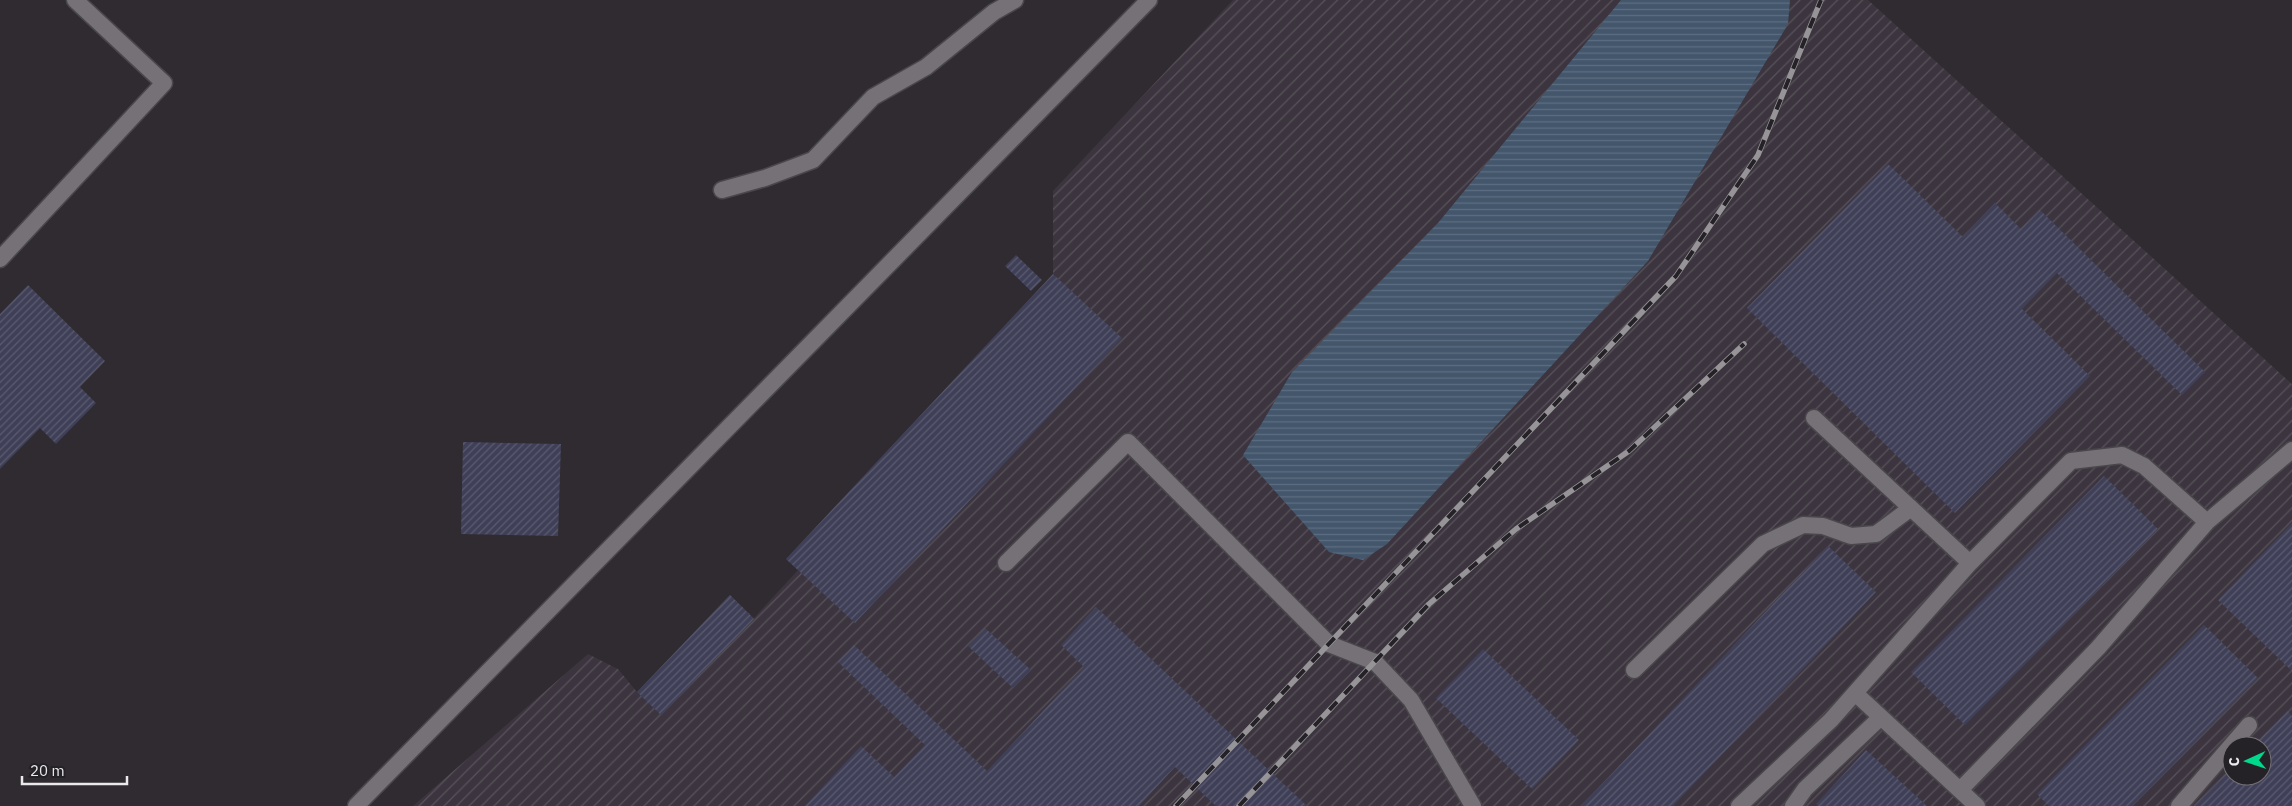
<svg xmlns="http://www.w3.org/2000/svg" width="2292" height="806" viewBox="0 0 2292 806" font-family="'IBM Plex Sans',sans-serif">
	<defs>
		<pattern id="industrial-furrows" width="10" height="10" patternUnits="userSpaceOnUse" patternTransform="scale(1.25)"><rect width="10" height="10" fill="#3c353f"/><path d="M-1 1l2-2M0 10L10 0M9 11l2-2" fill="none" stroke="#58525b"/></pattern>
		<pattern id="water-rules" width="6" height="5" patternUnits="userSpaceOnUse" patternTransform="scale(1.25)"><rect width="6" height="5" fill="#43566c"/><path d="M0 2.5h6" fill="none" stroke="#5e6e81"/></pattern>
		<pattern id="building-hatch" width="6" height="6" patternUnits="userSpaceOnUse" patternTransform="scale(1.25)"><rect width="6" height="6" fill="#3f3f58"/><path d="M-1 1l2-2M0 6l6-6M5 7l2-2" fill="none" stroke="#5b5b70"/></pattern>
	</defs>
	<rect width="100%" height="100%" fill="#2f2b31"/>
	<path fill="url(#industrial-furrows)" fill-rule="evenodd" d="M 1233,0 L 1868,0 L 2292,384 L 2292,806 L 413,806 L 588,654 L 618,669 L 637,692 L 730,595 L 754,618 L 798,570 L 786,559 L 1053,274 L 1053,191 ZM 2232,746 L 2262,746 L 2262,776 L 2232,776 Z"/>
	<path fill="url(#water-rules)" d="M 1621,0 L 1790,0 L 1788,24 L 1648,261 L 1387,544 L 1363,560 L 1329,552 L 1243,455 L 1292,372 L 1438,223 Z"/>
	<path fill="url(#building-hatch)" d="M 1888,164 L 1963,237 L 1995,203 L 2021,229 L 2040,210 L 2205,372 L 2182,395 L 2057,273 L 2022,309 L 2090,376 L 1955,513 L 1747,308 Z
		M 1016,255 L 1042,280 L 1031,291 L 1005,266 Z
		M 1053,274 L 1122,338 L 855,623 L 786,559 Z
		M 28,285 L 105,361 L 80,387 L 96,403 L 56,444 L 40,428 L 0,469 L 0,314 Z
		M 463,442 L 561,444 L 558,536 L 461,534 Z
		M 2104,476 L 2158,529 L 1965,725 L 1911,672 Z
		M 2292,523 L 2292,671 L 2218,600 Z
		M 1828,546 L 1876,592 L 1673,806 L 1581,806 Z
		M 730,595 L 754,619 L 661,715 L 637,692 Z
		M 1096,607 L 1307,806 L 1216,806 L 1175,767 L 1139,806 L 805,806 L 861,746 L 894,777 L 925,745 L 838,662 L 854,645 L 987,771 L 1084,667 L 1061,645 Z
		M 2204,625 L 2258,678 L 2132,806 L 2049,806 L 2037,794 Z
		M 985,628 L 1031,670 L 1013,688 L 968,646 Z
		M 1483,649 L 1579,740 L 1532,789 L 1436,698 Z
		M 2288,711 L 2292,716 L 2292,806 L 2195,806 L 2232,768 L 2232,776 L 2262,776 L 2262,746 L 2253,746 Z
		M 1866,750 L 1927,806 L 1818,806 L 1816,804 Z"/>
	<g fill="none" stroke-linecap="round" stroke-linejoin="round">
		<defs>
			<path id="service" d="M 722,190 L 765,178 L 813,160 L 873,97 L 926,67 L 994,12 L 1015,0
				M 0,259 L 164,83 L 75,0
				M 1814,418 L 1970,563
				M 1006,563 L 1128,442 L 1329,644 L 1375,662 L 1411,700 L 1473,806
				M 1634,670 L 1763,544 L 1803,525 L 1823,526 L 1851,536 L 1876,534 L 1911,508
				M 1855,693 L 1977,806
				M 1960,790 L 2098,648 L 2207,522 L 2292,450
				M 356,806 L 1149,0
				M 1739,806 L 1831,720 L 1970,563 L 2071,461 L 2122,455 L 2144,466 L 2207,522
				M 1793,806 L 1805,789 L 1881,717
				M 2179,806 L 2249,725"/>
		</defs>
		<use href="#service" stroke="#4a474c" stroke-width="19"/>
		<use href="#service" stroke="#757177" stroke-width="16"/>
		<defs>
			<path id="rail" d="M 1176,806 L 1676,276 L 1758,155 L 1821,0
				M 1239,806 L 1429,604 L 1516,529 L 1629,451 L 1744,344"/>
		</defs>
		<use href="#rail" stroke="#979498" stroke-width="5.5"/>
		<use href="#rail" stroke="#252227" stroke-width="4" stroke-dasharray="11" stroke-linecap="butt"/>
	</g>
	<g transform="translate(2247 761) rotate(267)"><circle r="24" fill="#252227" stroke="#747276"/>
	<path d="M0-4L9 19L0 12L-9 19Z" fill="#00d98c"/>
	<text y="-8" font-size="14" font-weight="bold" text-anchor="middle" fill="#ebe9ec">С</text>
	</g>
	<path d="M22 776v8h105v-8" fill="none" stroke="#ebe9ec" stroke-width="2.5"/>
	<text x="30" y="776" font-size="15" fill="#ebe9ec" stroke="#252227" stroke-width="4" paint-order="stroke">20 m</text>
</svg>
